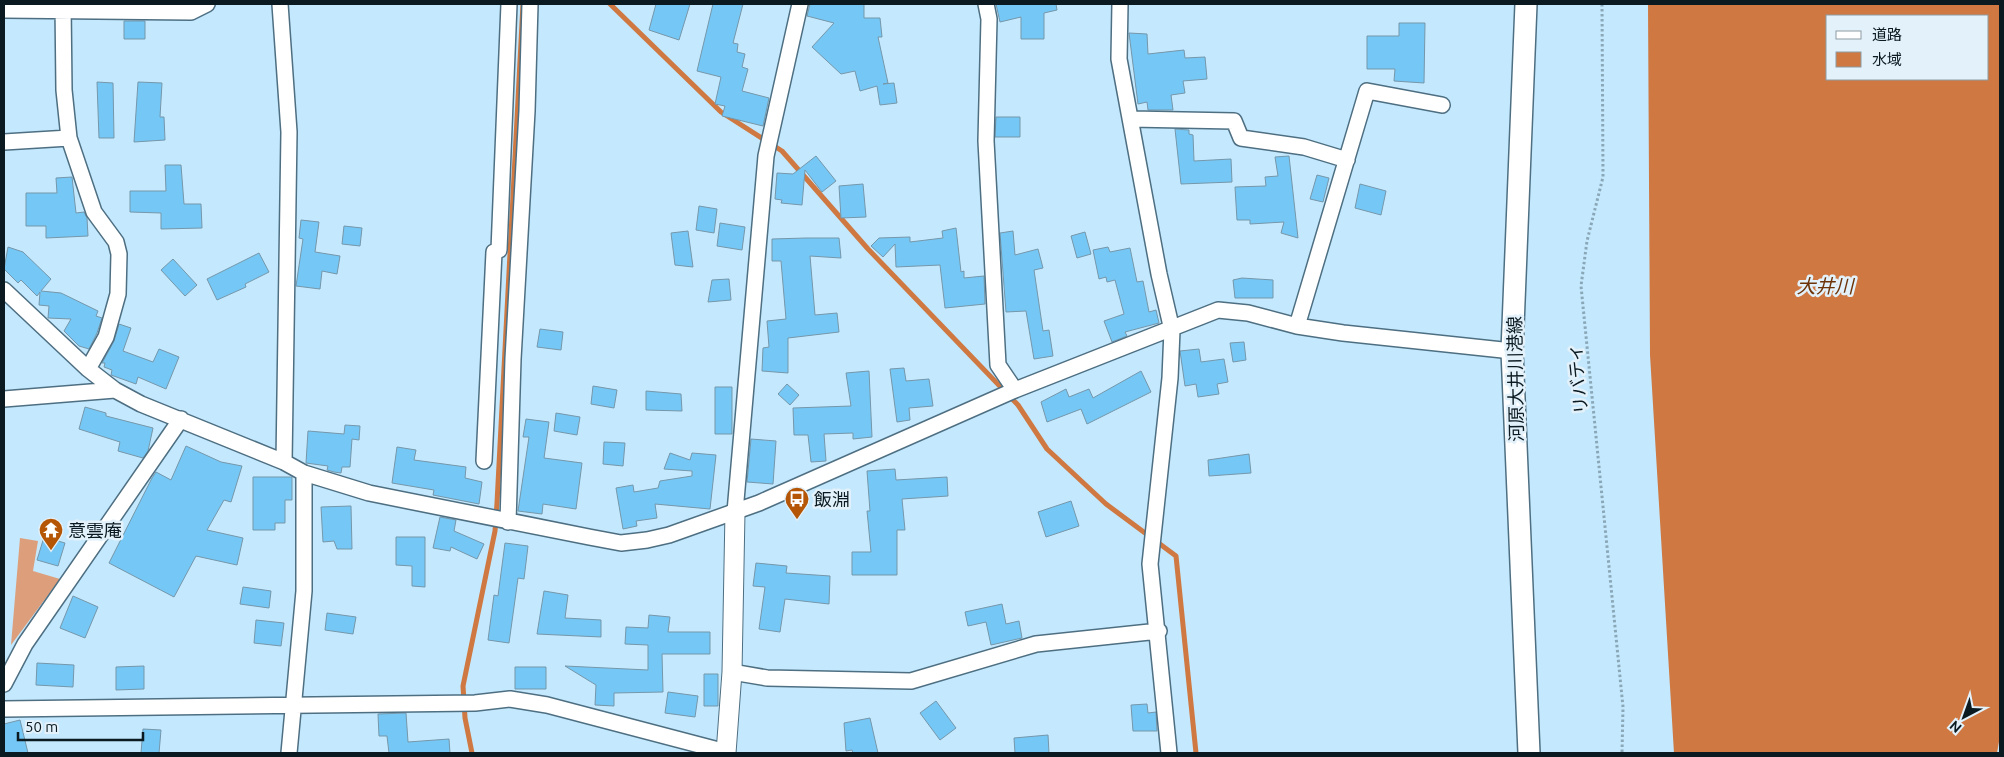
<svg xmlns="http://www.w3.org/2000/svg" width="2004" height="757" viewBox="0 0 2004 757" font-family="Ubuntu,'Noto Sans JP',sans-serif">
	<rect width="100%" height="100%" fill="#c4e8fd"/>
	<path fill="#dd9f7b" d="M 20,538 L 38,541 L 33,571 L 60,579 L 11,645 Z"/>
	<path fill="#cf7841" fill-rule="evenodd" d="M 1648,4 L 2000,4 L 2000,736 L 1997,753 L 1674,753 L 1650,355 ZM 1828,16 L 1988,16 L 1988,79 L 1828,79 Z"/>
	<g fill="none" stroke-linecap="round" stroke-linejoin="round">
		<path stroke="#cf7841" stroke-width="5" d="M 610,4 L 721,112 L 782,151 L 868,249 L 1018,405 L 1047,449 L 1106,504 L 1176,556 L 1196,753
			M 472,753 L 465,718 L 463,686 L 495,531 L 497,503 L 523,4"/>
	</g>
	<path fill="#75c8f5" stroke="#7597ab" d="M 656,4 L 690,4 L 679,40 L 649,30 Z
		M 713,4 L 743,4 L 733,43 L 738,44 L 737,52 L 745,54 L 742,67 L 748,69 L 742,91 L 769,98 L 763,126 L 722,116 L 725,106 L 715,104 L 721,77 L 697,71 Z
		M 810,4 L 864,4 L 864,18 L 880,18 L 882,37 L 878,37 L 888,83 L 883,84 L 894,83 L 897,103 L 880,105 L 877,86 L 860,91 L 855,71 L 841,74 L 812,47 L 834,23 L 807,16 Z
		M 996,4 L 1056,4 L 1057,10 L 1044,13 L 1044,39 L 1021,39 L 1021,17 L 1000,22 Z
		M 124,21 L 145,21 L 145,39 L 124,39 Z
		M 1399,23 L 1425,23 L 1424,83 L 1394,81 L 1395,69 L 1367,69 L 1367,36 L 1399,36 Z
		M 1129,33 L 1147,34 L 1148,54 L 1184,50 L 1185,58 L 1205,57 L 1207,79 L 1183,81 L 1185,93 L 1171,95 L 1173,110 L 1148,110 L 1147,102 L 1138,104 Z
		M 97,82 L 113,83 L 114,138 L 99,138 Z
		M 138,82 L 162,83 L 160,117 L 164,117 L 165,140 L 134,142 Z
		M 996,117 L 1020,117 L 1020,137 L 995,137 Z
		M 1175,129 L 1189,130 L 1189,134 L 1193,135 L 1194,161 L 1231,159 L 1232,182 L 1181,184 Z
		M 816,156 L 836,181 L 822,192 L 805,170 L 802,205 L 781,203 L 782,200 L 775,199 L 777,173 L 793,174 Z
		M 1289,156 L 1298,238 L 1281,233 L 1284,222 L 1250,224 L 1250,220 L 1237,220 L 1235,187 L 1266,186 L 1265,177 L 1278,176 L 1275,157 Z
		M 165,165 L 181,165 L 184,204 L 201,204 L 202,228 L 161,229 L 161,213 L 130,212 L 130,191 L 166,191 Z
		M 1317,175 L 1329,178 L 1323,202 L 1310,199 Z
		M 72,177 L 76,213 L 84,212 L 87,218 L 88,236 L 46,238 L 46,226 L 26,226 L 26,193 L 57,193 L 56,178 Z
		M 863,184 L 866,217 L 841,218 L 839,186 Z
		M 1360,184 L 1386,191 L 1381,215 L 1355,208 Z
		M 699,206 L 717,209 L 714,233 L 696,230 Z
		M 301,220 L 319,222 L 315,252 L 340,256 L 337,274 L 322,271 L 320,289 L 296,286 L 303,239 L 299,238 Z
		M 720,223 L 745,227 L 742,250 L 717,246 Z
		M 344,226 L 362,228 L 360,246 L 342,244 Z
		M 956,228 L 961,272 L 964,271 L 964,278 L 984,276 L 985,304 L 945,308 L 940,265 L 896,267 L 895,244 L 883,257 L 871,246 L 879,238 L 910,237 L 910,242 L 943,238 L 942,231 Z
		M 688,231 L 693,267 L 675,265 L 671,233 Z
		M 1013,231 L 1015,255 L 1038,249 L 1043,268 L 1034,270 L 1043,331 L 1049,330 L 1053,356 L 1034,359 L 1026,311 L 1006,312 L 1000,233 Z
		M 1085,232 L 1091,254 L 1077,258 L 1071,236 Z
		M 806,238 L 839,238 L 841,258 L 810,256 L 815,315 L 837,313 L 839,332 L 788,338 L 788,373 L 762,371 L 763,348 L 769,347 L 767,321 L 786,319 L 781,261 L 772,261 L 772,239 Z
		M 8,247 L 23,252 L 51,279 L 41,291 L 61,293 L 98,311 L 96,316 L 102,318 L 97,333 L 89,349 L 79,346 L 64,331 L 71,319 L 48,318 L 49,306 L 39,305 L 40,292 L 37,296 L 21,280 L 18,283 L 4,269 Z
		M 1108,247 L 1110,252 L 1130,248 L 1137,282 L 1143,281 L 1149,312 L 1156,310 L 1159,323 L 1125,332 L 1127,336 L 1112,342 L 1104,321 L 1124,314 L 1115,280 L 1107,282 L 1106,277 L 1099,279 L 1093,250 Z
		M 259,253 L 269,272 L 245,284 L 246,287 L 217,300 L 207,279 Z
		M 173,259 L 197,285 L 185,296 L 161,270 Z
		M 1242,278 L 1273,280 L 1273,298 L 1235,298 L 1233,280 Z
		M 729,279 L 731,300 L 708,302 L 712,280 Z
		M 119,324 L 131,328 L 123,351 L 153,362 L 159,349 L 179,357 L 166,389 L 138,377 L 136,384 L 111,375 L 112,370 L 104,367 L 105,363 L 102,363 L 114,341 Z
		M 540,329 L 563,332 L 561,350 L 537,347 Z
		M 1244,342 L 1246,360 L 1233,362 L 1230,343 Z
		M 1199,349 L 1201,362 L 1224,359 L 1228,382 L 1217,384 L 1219,394 L 1198,397 L 1196,384 L 1185,386 L 1180,351 Z
		M 904,368 L 906,381 L 929,379 L 933,406 L 909,408 L 910,420 L 897,422 L 890,369 Z
		M 869,371 L 872,437 L 853,439 L 853,433 L 824,434 L 826,461 L 811,462 L 808,435 L 794,435 L 793,408 L 851,406 L 846,373 Z
		M 1141,371 L 1151,392 L 1087,424 L 1081,409 L 1047,422 L 1041,402 L 1066,389 L 1069,397 L 1089,389 L 1093,398 Z
		M 787,384 L 799,395 L 790,405 L 778,394 Z
		M 593,386 L 617,390 L 614,408 L 591,404 Z
		M 715,387 L 732,387 L 732,434 L 715,434 Z
		M 646,391 L 681,394 L 682,411 L 646,410 Z
		M 85,407 L 106,413 L 106,416 L 153,428 L 148,451 L 143,458 L 118,451 L 120,442 L 79,429 Z
		M 556,413 L 580,417 L 577,435 L 554,431 Z
		M 526,419 L 549,422 L 544,458 L 582,463 L 576,509 L 543,504 L 542,514 L 518,511 L 529,437 L 523,437 Z
		M 345,425 L 360,426 L 359,440 L 352,439 L 350,467 L 342,467 L 341,473 L 334,472 L 327,470 L 328,466 L 306,463 L 308,431 L 344,434 Z
		M 751,439 L 776,441 L 773,484 L 747,482 Z
		M 604,442 L 625,443 L 623,466 L 603,464 Z
		M 186,446 L 221,462 L 242,466 L 231,502 L 224,500 L 207,530 L 243,538 L 237,565 L 196,556 L 174,597 L 109,563 L 152,478 L 156,472 L 171,480 Z
		M 397,447 L 416,450 L 414,460 L 466,467 L 465,478 L 482,482 L 479,504 L 433,495 L 434,490 L 392,483 Z
		M 670,453 L 690,460 L 692,453 L 716,455 L 710,509 L 655,504 L 657,518 L 636,521 L 637,526 L 623,529 L 616,488 L 633,485 L 634,492 L 658,488 L 660,481 L 692,476 L 692,471 L 664,469 Z
		M 1249,454 L 1251,473 L 1209,476 L 1208,460 Z
		M 895,469 L 896,480 L 947,477 L 948,496 L 902,499 L 905,530 L 897,530 L 897,575 L 852,575 L 852,552 L 871,552 L 867,511 L 870,511 L 867,471 Z
		M 253,477 L 292,477 L 292,500 L 285,500 L 285,523 L 275,523 L 275,530 L 253,530 Z
		M 1071,501 L 1079,526 L 1046,537 L 1038,512 Z
		M 351,506 L 352,549 L 337,549 L 334,541 L 323,542 L 321,507 Z
		M 440,517 L 456,520 L 454,531 L 484,544 L 477,559 L 451,547 L 450,551 L 433,548 Z
		M 44,537 L 65,543 L 58,566 L 37,560 Z
		M 396,537 L 425,537 L 425,587 L 412,586 L 412,566 L 396,565 Z
		M 505,543 L 528,546 L 524,579 L 518,578 L 509,643 L 488,640 L 494,595 L 498,596 Z
		M 756,563 L 787,566 L 786,573 L 830,576 L 829,604 L 785,599 L 780,632 L 759,629 L 765,587 L 753,586 Z
		M 243,587 L 271,591 L 269,608 L 240,604 Z
		M 544,591 L 568,595 L 565,618 L 601,620 L 601,637 L 537,634 Z
		M 73,596 L 98,607 L 85,638 L 60,628 Z
		M 1002,604 L 1006,624 L 1019,621 L 1022,638 L 991,645 L 986,622 L 968,626 L 965,612 Z
		M 327,613 L 356,617 L 353,634 L 325,630 Z
		M 649,615 L 670,617 L 668,632 L 710,632 L 710,654 L 662,654 L 663,692 L 614,693 L 614,706 L 595,705 L 596,685 L 565,666 L 648,670 L 648,645 L 625,644 L 626,627 L 648,628 Z
		M 256,620 L 284,623 L 281,646 L 254,643 Z
		M 37,663 L 74,665 L 73,687 L 36,685 Z
		M 144,666 L 144,689 L 116,690 L 116,667 Z
		M 515,667 L 546,667 L 546,689 L 515,689 Z
		M 704,674 L 718,674 L 718,706 L 704,706 Z
		M 668,692 L 698,696 L 695,717 L 665,713 Z
		M 936,701 L 956,728 L 940,740 L 920,713 Z
		M 1147,704 L 1148,713 L 1156,712 L 1157,731 L 1133,731 L 1131,705 Z
		M 406,713 L 408,742 L 449,739 L 450,753 L 389,753 L 387,736 L 379,736 L 378,714 Z
		M 870,718 L 878,753 L 853,753 L 852,750 L 846,751 L 844,723 Z
		M 20,720 L 28,753 L 4,753 L 4,724 Z
		M 143,729 L 161,730 L 159,753 L 141,753 Z
		M 1048,735 L 1049,753 L 1015,753 L 1014,738 Z"/>
	<g fill="none" stroke-linecap="round" stroke-linejoin="round">
		<defs>
			<path id="minor" d="M 63,4 L 64,90 L 69,138 L 94,212 L 116,242 L 119,254 L 118,294 L 106,337 L 88,369
				M 280,4 L 289,132 L 284,462
				M 986,4 L 989,19 L 986,141 L 998,365 L 1015,390
				M 1120,4 L 1119,59 L 1159,274 L 1172,330 L 1170,378 L 1150,564 L 1169,753
				M 4,10 L 191,12 L 207,4
				M 1131,119 L 1234,121 L 1241,138 L 1304,147 L 1347,160
				M 4,142 L 69,138
				M 4,290 L 88,369 L 115,390 L 141,404 L 284,462 L 304,473 L 369,493 L 589,537 L 621,543 L 647,540 L 669,535 L 759,503 L 1015,390 L 1218,310 L 1248,313 L 1297,326 L 1343,333 L 1512,351
				M 1297,326 L 1367,91 L 1442,105
				M 4,399 L 115,390
				M 484,461 L 494,252 L 499,250 L 509,4
				M 735,512 L 766,156 L 800,4
				M 508,522 L 513,359 L 527,111 L 530,4
				M 732,672 L 767,678 L 911,681 L 1036,644 L 1159,631
				M 4,684 L 25,644 L 181,419
				M 4,709 L 475,703 L 510,699 L 547,705 L 726,752
				M 289,753 L 304,591 L 304,473"/>
			<path id="tertiary" d="M 726,753 L 732,672 L 735,512"/>
			<path id="secondary" d="M 1526,4 L 1512,351 L 1529,753"/>
		</defs>
		<use href="#minor" stroke="#4e6f82" stroke-width="18"/>
		<use href="#tertiary" stroke="#4e6f82" stroke-width="21"/>
		<use href="#secondary" stroke="#4e6f82" stroke-width="24"/>
		<path stroke="#8aa7b7" stroke-width="3" stroke-dasharray="2.5 2.5" stroke-linecap="butt" d="M 1602,4 L 1603,177 L 1587,241 L 1581,286 L 1623,707 L 1622,753"/>
		<use href="#minor" stroke="#fff" stroke-width="15"/>
		<use href="#tertiary" stroke="#fff" stroke-width="19"/>
		<use href="#secondary" stroke="#fff" stroke-width="21"/>
	</g>
	<defs>
		<symbol id="bus-pin" viewBox="-11 -11 22 30"><path d="M0 17L-7.5 6A9.5 9.5 0 1 1 7.5 6Z" fill="#b45605" stroke="#e3f1fa"/><path d="M-5-6H5V4H4V6H2V4H-2V6H-4V4H-5ZM-3.5-4V0h7V-4ZM-3.5 1.2v1.5H-2V1.2ZM2 1.2v1.5H3.5V1.2Z" fill="#fff"/></symbol>
		<symbol id="temple-pin" viewBox="-11 -11 22 30"><path d="M0 17L-7.5 6A9.5 9.5 0 1 1 7.5 6Z" fill="#b45605" stroke="#e3f1fa"/><path d="M0-6L5-2H3V0L6.5 2.5H4V6H1.5V3h-3V6H-4V2.5H-6.5L-3 0V-2H-5Z" fill="#fff"/></symbol>
	</defs>
	<g fill-rule="evenodd">
		<use href="#bus-pin" x="783" y="485" width="28" height="38"/>
		<use href="#temple-pin" x="37" y="516" width="28" height="38"/>
	</g>
	<g text-anchor="middle" dominant-baseline="central" stroke-width="5" stroke-linejoin="round" paint-order="stroke">
		<g font-size="18" fill="#0b1920" stroke="#e3f1fa">
			<text transform="translate(1515 379) rotate(-91)">河原大井川港線</text>
			<text transform="translate(1577 379) rotate(-96)">リバティ</text>
		</g>
		<g font-size="18" fill="#0b1920" stroke="#e3f1fa" text-anchor="start">
			<text x="814" y="499">飯淵</text>
			<text x="68" y="530">意雲庵</text>
		</g>
		<g font-size="19" font-style="italic" fill="#6d3409" stroke="#e3f1fa">
			<text x="1825" y="286">大井川</text>
		</g>
	</g>
	<rect width="2004" height="757" fill="none" stroke="#0b1920" stroke-width="10"/>
	<rect x="1826" y="15" width="162" height="65" fill="#e3f1fa" stroke="#8d9ba3"/>
	<rect x="1836" y="31" width="25" height="8" fill="#ffffff" stroke="#8d9ba3"/>
	<text x="1872" y="40" font-size="15" fill="#0b1920">道路</text>
	<rect x="1836" y="52" width="25" height="15" fill="#cf7841" stroke="#8d9ba3"/>
	<text x="1872" y="65" font-size="15" fill="#0b1920">水域</text>
	<g transform="translate(1964 717) rotate(221)" stroke="#e3f1fa" stroke-width="4" paint-order="stroke">
	<path d="M0-4L9 19L0 12L-9 19Z" fill="#0b1920"/>
	<text y="-8" font-size="14" font-weight="bold" text-anchor="middle" fill="#0b1920">N</text>
	</g>
	<path d="M18 732v8h125v-8" fill="none" stroke="#0b1920" stroke-width="2.5"/>
	<text x="25" y="732" font-size="15" fill="#0b1920" stroke="#e3f1fa" stroke-width="4" paint-order="stroke">50 m</text>
</svg>
